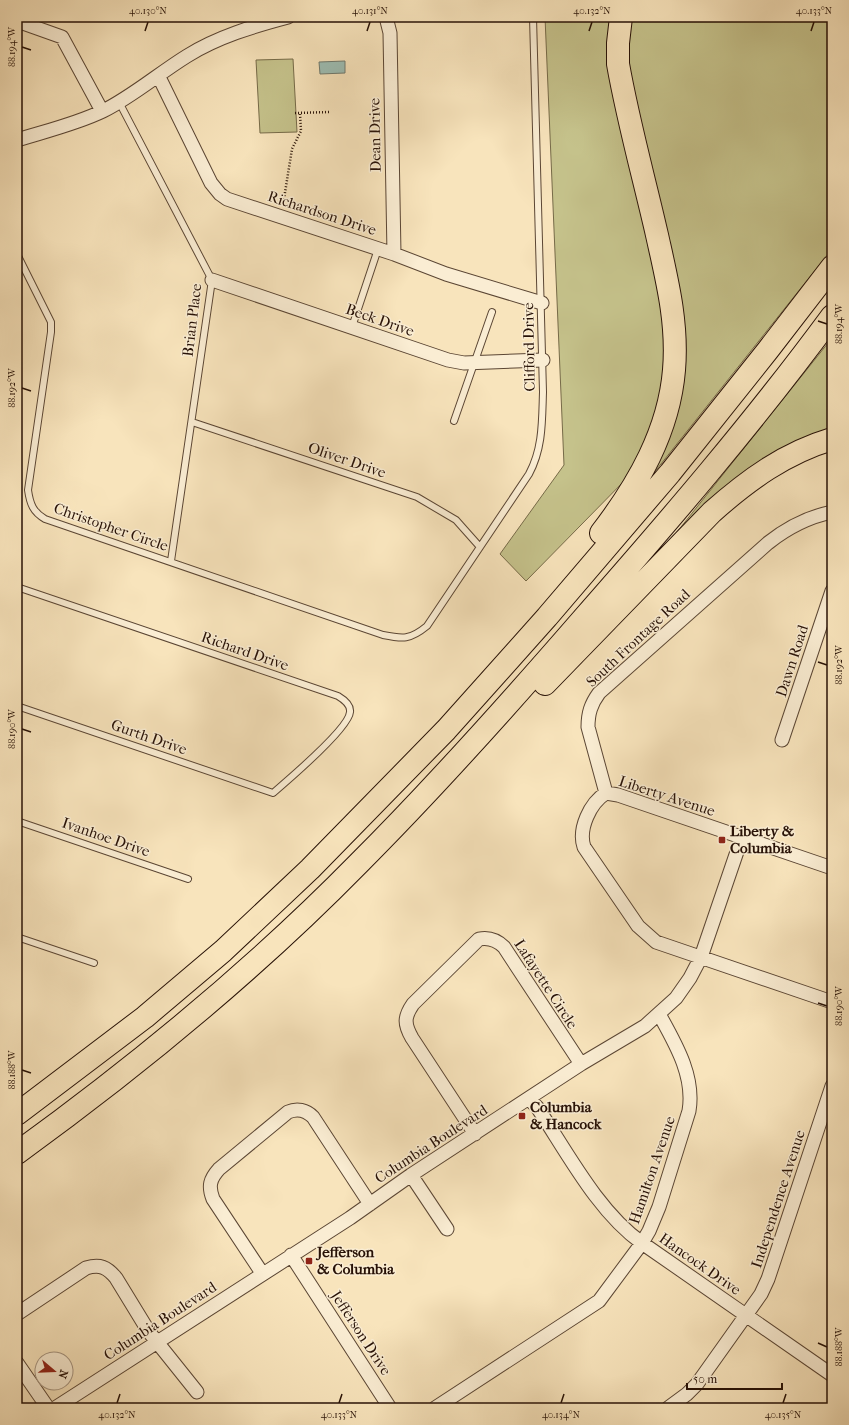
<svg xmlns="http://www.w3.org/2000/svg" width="849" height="1425" viewBox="0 0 849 1425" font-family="'IM FELL French Canon',serif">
	<rect width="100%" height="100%" fill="#f8e4bc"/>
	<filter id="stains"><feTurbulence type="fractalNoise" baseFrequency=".005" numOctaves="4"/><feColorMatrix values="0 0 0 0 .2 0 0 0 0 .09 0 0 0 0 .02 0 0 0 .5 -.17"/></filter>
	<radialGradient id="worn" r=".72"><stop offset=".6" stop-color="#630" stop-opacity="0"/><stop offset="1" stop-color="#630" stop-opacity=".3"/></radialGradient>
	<path fill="#c5c28b" stroke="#766a48" d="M 545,17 L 611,17 L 666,325 L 664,378 L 652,431 L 635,470 L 526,581 L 500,554 L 564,465 Z
		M 630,17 L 832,17 L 832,249 L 653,474 L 672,426 L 679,395 L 626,65 Z
		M 293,59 L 297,132 L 260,133 L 256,60 Z
		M 832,338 L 832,431 L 669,542 Z"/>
	<path fill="#9dbeb4" stroke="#6e796e" d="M 345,61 L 345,73 L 320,74 L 319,62 Z"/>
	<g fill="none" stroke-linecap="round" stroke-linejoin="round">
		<defs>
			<path id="lane" d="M 119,102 L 212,280 L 171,561
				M 17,254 L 51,322 L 51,332 L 28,490 C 30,504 33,512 45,519 L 383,635 C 403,639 410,640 427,626 L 529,474 C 543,448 542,421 543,392 L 533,17
				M 352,327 L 378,249
				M 454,421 L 492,312
				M 192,422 L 417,497 L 456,520 L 480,547
				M 17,587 L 338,696 C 343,699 351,705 350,712 C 349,728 287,781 273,793 L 17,706
				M 17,821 L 188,879
				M 17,937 L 94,963"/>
			<path id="street" d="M 386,17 L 390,33 L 394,254
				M 17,21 L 62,37 L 102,111
				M 159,77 L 211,183 L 220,194 L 227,199 L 394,254 L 446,274 L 542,303
				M 17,140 C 46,131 76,124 103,111 C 133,96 158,74 187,56 C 217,37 254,26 288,17
				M 212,280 L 448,360 L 464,363 L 543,360
				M 782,740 L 832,591
				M 606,793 L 588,727 C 588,713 591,704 599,693 L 768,543 C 787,528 808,517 832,512
				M 606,793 C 590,803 578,829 584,847 L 638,926 L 656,942 L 832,1002
				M 606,793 L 618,795 L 832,868
				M 529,1099 L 537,1107 C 567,1152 598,1212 642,1243 L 832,1375
				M 475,1134 L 412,1038 C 404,1024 404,1017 413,1004 L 479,939 C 489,937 497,940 504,947 L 581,1064
				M 411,1175 L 447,1229
				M 291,1255 L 390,1408
				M 262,1273 L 213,1199 C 208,1186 210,1179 219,1169 L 288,1112 C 297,1108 306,1110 313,1117 L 370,1204
				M 17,1314 L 86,1268 C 100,1264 107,1267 116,1278 L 149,1332 L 197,1392
				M 17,1363 L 48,1408
				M 55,1408 L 350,1218 L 411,1175 L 581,1064 L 645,1026 L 676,998 L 690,978 L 701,957 L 742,837
				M 435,1408 L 599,1301 L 642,1243 L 649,1231 L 659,1207 L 689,1111 C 695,1076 675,1043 659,1014
				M 668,1408 L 687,1394 L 697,1384 L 761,1294 L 768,1279 L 832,1086"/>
			<path id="highway" d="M 601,533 C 638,485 669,431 674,370 C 678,323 667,280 657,235 C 644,178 628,121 618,64 L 618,43 L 621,17
				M 545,684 L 712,512 C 748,480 785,453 832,439
				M 17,1114 L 145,1017 L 223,951 L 310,869 L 446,730 L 547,617 L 670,473 L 768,350 L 832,267
				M 17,1153 C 137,1066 254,970 358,864 C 436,786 509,704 581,621 C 668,522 754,422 832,316"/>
		</defs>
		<use href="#lane" stroke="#5b4634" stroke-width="8"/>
		<use href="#street" stroke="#5b4634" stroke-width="15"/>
		<use href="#highway" stroke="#271106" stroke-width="24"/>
		<path stroke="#271106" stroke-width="2.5" stroke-dasharray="1 2" stroke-linecap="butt" d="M 295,113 L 330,112
			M 283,205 L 292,149 L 301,131 L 300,113"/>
		<use href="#lane" stroke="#faedd3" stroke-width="6"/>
		<use href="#street" stroke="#faedd3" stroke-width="13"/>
		<use href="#highway" stroke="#f8e4bc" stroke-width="22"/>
	</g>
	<path fill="none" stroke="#271106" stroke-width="1.5" d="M 145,31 L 148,22M 367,31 L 370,22M 589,31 L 592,22M 811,31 L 814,22M 22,47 L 31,50M 818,321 L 827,324M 22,388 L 31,391M 818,662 L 827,665M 22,729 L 31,732M 818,1003 L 827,1006M 22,1070 L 31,1073M 818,1343 L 827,1347M 117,1403 L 120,1394M 339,1403 L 342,1394M 561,1403 L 564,1394M 783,1403 L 786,1394"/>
	<g fill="#8f2418" stroke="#faedd3" stroke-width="1.5">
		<rect x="718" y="836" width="8" height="8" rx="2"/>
		<rect x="518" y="1112" width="8" height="8" rx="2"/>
		<rect x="305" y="1257" width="8" height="8" rx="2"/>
	</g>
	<g text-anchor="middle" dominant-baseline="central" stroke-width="3" stroke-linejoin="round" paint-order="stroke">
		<g font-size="15" fill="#271106" stroke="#faedd3">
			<text transform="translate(375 135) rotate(-91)">Dean Drive</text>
			<text transform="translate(322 213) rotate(18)">Richardson Drive</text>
			<text transform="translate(192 320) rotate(-83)">Brian Place</text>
			<text transform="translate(380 320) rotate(19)">Beck Drive</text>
			<text transform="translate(529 347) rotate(-91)">Clifford Drive</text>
			<text transform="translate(347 460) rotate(19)">Oliver Drive</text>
			<text transform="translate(111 527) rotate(19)">Christopher Circle</text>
			<text transform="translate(638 638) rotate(-43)">South Frontage Road</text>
			<text transform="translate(245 651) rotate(19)">Richard Drive</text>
			<text transform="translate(792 661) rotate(-72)">Dawn Road</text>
			<text transform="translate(149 737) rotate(19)">Gurth Drive</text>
			<text transform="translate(667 796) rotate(18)">Liberty Avenue</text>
			<text transform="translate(106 837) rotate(19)">Ivanhoe Drive</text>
			<text transform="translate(546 984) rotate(57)">Lafayette Circle</text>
			<text transform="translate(431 1144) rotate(-33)">Columbia Boulevard</text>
			<text transform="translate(652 1170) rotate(-71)">Hamilton Avenue</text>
			<text transform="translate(778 1199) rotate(-72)">Independence Avenue</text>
			<text transform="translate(700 1264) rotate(35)">Hancock Drive</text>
			<text transform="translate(160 1321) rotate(-33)">Columbia Boulevard</text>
			<text transform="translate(361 1333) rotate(57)">Jefferson Drive</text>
		</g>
		<g font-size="15" font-weight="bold" fill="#271106" stroke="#faedd3" text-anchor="start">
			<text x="730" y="831">Liberty &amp;<tspan x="730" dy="17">Columbia</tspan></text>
			<text x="530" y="1107">Columbia<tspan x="530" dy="17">&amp; Hancock</tspan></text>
			<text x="317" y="1252">Jefferson<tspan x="317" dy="17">&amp; Columbia</tspan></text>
		</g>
	</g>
	<rect width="849" height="1425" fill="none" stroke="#f8e4bc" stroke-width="44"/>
	<g transform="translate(54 1371) rotate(109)"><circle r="19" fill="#faedd3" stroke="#a69581"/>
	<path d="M0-3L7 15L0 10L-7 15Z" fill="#8f2418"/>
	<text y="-6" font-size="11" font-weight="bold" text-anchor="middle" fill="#271106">N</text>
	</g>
	<path d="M687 1383v6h95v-6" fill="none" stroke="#271106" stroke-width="2"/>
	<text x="693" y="1383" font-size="12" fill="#271106" stroke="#faedd3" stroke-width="3" paint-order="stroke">50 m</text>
	<rect x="22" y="22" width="805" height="1381" fill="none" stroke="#271106" stroke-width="1.5"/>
	<g font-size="10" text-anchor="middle" fill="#271106">
		<text x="148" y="14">40.130°N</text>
		<text x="370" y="14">40.131°N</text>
		<text x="592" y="14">40.132°N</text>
		<text x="814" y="14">40.133°N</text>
		<text transform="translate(11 47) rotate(-90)" y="4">88.194°W</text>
		<text transform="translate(838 324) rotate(-90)" y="4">88.194°W</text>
		<text transform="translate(11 388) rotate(-90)" y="4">88.192°W</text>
		<text transform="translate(838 665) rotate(-90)" y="4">88.192°W</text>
		<text transform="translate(11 729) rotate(-90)" y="4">88.190°W</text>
		<text transform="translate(838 1006) rotate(-90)" y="4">88.190°W</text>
		<text transform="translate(11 1070) rotate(-90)" y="4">88.188°W</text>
		<text transform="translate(838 1347) rotate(-90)" y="4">88.188°W</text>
		<text x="117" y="1418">40.132°N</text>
		<text x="339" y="1418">40.133°N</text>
		<text x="561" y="1418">40.134°N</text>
		<text x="783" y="1418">40.135°N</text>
	</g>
	<rect width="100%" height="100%" filter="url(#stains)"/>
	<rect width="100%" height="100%" fill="url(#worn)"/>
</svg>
